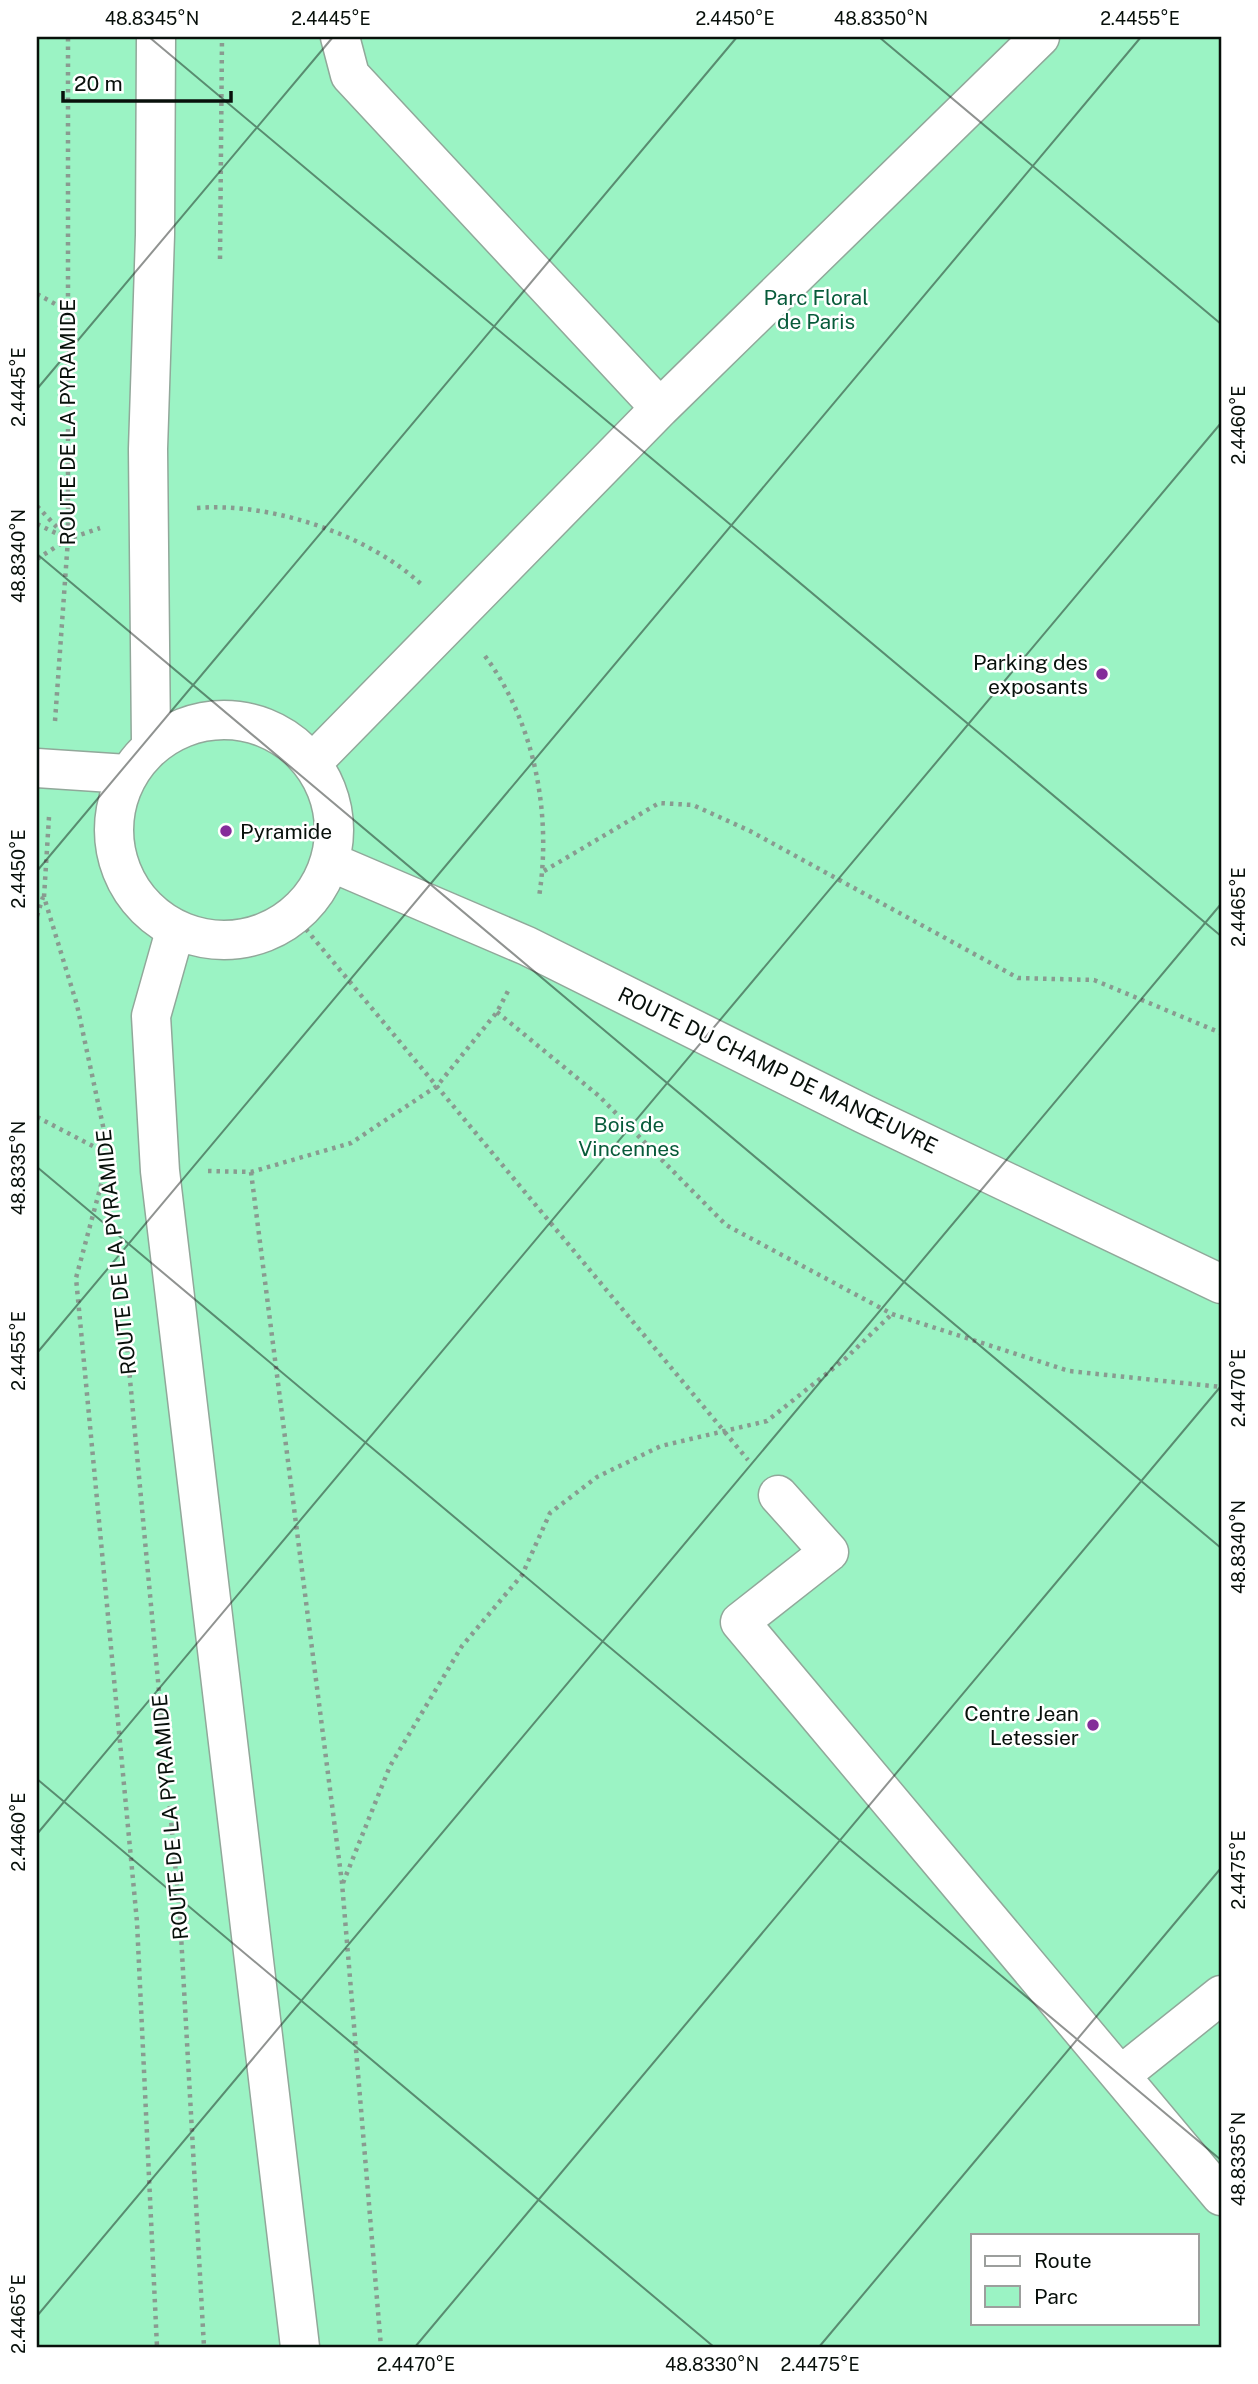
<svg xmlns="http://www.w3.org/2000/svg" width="1258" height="2384" viewBox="0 0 1258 2384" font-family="'Public Sans',sans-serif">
	<rect width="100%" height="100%" fill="#e1f9eb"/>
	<path fill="#9bf3c4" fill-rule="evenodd" d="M 37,37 L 1221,37 L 1221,2347 L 37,2347 ZM 973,2235 L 1197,2235 L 1197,2323 L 973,2323 Z"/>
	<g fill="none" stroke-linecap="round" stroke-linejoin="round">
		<defs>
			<path id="minor" d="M 340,37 L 350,75 L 660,408 L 1040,37
				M114 830a110 110 0 1 1 220 0a110 110 0 1 1-220 0Z
				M 151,742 L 148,449 L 155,235 L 156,37
				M 313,762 L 660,408
				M 37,768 L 127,774
				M 333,863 L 527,946 L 864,1114 L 1221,1284
				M 175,931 L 151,1016 L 160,1171 L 300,2347
				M 778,1495 L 829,1552 L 740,1622 L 1221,2196
				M 1121,2075 L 1221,1995"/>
		</defs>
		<use href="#minor" stroke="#91a89a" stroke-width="41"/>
		<path stroke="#899b90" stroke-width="4.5" stroke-dasharray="3.5 5" stroke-linecap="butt" d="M 220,259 L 222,37
			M 37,294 L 68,311
			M 37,506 L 67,538
			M 197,508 C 270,502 367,534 421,584
			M 37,524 L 64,537
			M 37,559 L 68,539 L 100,528
			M 485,656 C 535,723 552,815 539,897
			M 55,721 L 68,539 L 68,37
			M 49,817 L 44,897 L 77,1005 L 106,1140
			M 544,871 L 659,803 L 693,805 L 750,831 L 1018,978 L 1094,980 L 1221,1033
			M 37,916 L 43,897
			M 295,916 L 748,1460
			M 497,1012 L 599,1096 L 726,1225 L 892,1314 L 1069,1371 L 1221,1387
			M 37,1117 L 110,1155
			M 108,1159 L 76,1278 L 137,1922 L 157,2347
			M 208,1171 L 251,1172 L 351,1143 L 437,1086 L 497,1012 L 508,991
			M 251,1172 L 342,1883 L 381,2347
			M 124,1315 L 180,1917 L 204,2347
			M 343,1883 L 390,1766 L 462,1646 L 522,1575 L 550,1513 L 597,1477 L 661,1446 L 767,1421 L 845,1359 L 892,1314"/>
		<use href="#minor" stroke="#fff" stroke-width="38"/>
	</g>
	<path fill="none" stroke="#08100b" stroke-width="2" stroke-opacity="0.45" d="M 149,37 L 1221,936M 879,37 L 1221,324M 37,389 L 333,37M 37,554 L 1221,1548M 37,871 L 737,37M 37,1167 L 1221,2160M 37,1353 L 1141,37M 37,1779 L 714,2347M 37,1834 L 1221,423M 37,2316 L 1221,904M 415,2347 L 1221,1386M 819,2347 L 1221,1868"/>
	<g fill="#842d9a" stroke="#fff" stroke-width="2.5">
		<circle cx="1102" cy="674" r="7"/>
		<circle cx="226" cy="831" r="7"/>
		<circle cx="1093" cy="1725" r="7"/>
	</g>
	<g text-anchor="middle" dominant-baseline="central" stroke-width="5" stroke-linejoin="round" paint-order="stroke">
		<g font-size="21" fill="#075b3a" stroke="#fff">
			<text x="816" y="297">Parc Floral<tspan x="816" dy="24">de Paris</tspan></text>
			<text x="629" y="1124">Bois de<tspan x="629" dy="24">Vincennes</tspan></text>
		</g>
		<g font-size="21" fill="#08100b" stroke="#fff">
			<text transform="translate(67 422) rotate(-90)">ROUTE DE LA PYRAMIDE</text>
			<text transform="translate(778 1070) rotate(26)">ROUTE DU CHAMP DE MANŒUVRE</text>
			<text transform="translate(116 1252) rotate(-96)">ROUTE DE LA PYRAMIDE</text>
			<text transform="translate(170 1817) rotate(-95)">ROUTE DE LA PYRAMIDE</text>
		</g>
		<g font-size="21" fill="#08100b" stroke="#fff" text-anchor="end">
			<text x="1088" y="662">Parking des<tspan x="1088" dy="24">exposants</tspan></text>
			<text x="240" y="831" text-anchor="start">Pyramide</text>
			<text x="1079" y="1713">Centre Jean<tspan x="1079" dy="24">Letessier</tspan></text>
		</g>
	</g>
	<rect width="1258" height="2384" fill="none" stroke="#ffffff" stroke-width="77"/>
	<rect x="971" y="2234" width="228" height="91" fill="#ffffff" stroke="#9c9f9d" stroke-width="2"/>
	<rect x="985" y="2256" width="35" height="10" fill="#ffffff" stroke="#9c9f9d" stroke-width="2"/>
	<text x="1034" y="2268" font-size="21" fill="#08100b">Route</text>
	<rect x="985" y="2286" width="35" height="21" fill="#9bf3c4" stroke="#9c9f9d" stroke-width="2"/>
	<text x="1034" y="2304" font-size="21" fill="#08100b">Parc</text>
	<path d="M63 91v10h168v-10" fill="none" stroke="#08100b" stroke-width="3.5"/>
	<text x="74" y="91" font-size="21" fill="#08100b" stroke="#ffffff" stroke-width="5" paint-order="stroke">20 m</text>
	<rect x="38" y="38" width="1182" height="2308" fill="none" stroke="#08100b" stroke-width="2.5"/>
	<g font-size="18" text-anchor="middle" fill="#08100b">
		<text x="152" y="25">48.8345°N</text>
		<text x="331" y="25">2.4445°E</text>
		<text x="735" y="25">2.4450°E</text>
		<text x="881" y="25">48.8350°N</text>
		<text x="1140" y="25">2.4455°E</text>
		<text transform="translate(19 387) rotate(-90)" y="6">2.4445°E</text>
		<text transform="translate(1239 425) rotate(-90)" y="6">2.4460°E</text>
		<text transform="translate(19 556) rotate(-90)" y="6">48.8340°N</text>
		<text transform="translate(19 869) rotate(-90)" y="6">2.4450°E</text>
		<text transform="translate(1239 907) rotate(-90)" y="6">2.4465°E</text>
		<text transform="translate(19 1168) rotate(-90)" y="6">48.8335°N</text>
		<text transform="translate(19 1351) rotate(-90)" y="6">2.4455°E</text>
		<text transform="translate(1239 1388) rotate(-90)" y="6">2.4470°E</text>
		<text transform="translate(1239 1547) rotate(-90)" y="6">48.8340°N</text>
		<text transform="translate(19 1832) rotate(-90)" y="6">2.4460°E</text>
		<text transform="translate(1239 1870) rotate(-90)" y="6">2.4475°E</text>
		<text transform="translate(1239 2159) rotate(-90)" y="6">48.8335°N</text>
		<text transform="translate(19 2314) rotate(-90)" y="6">2.4465°E</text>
		<text x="416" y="2371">2.4470°E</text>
		<text x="712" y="2371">48.8330°N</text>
		<text x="820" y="2371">2.4475°E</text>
	</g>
</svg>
